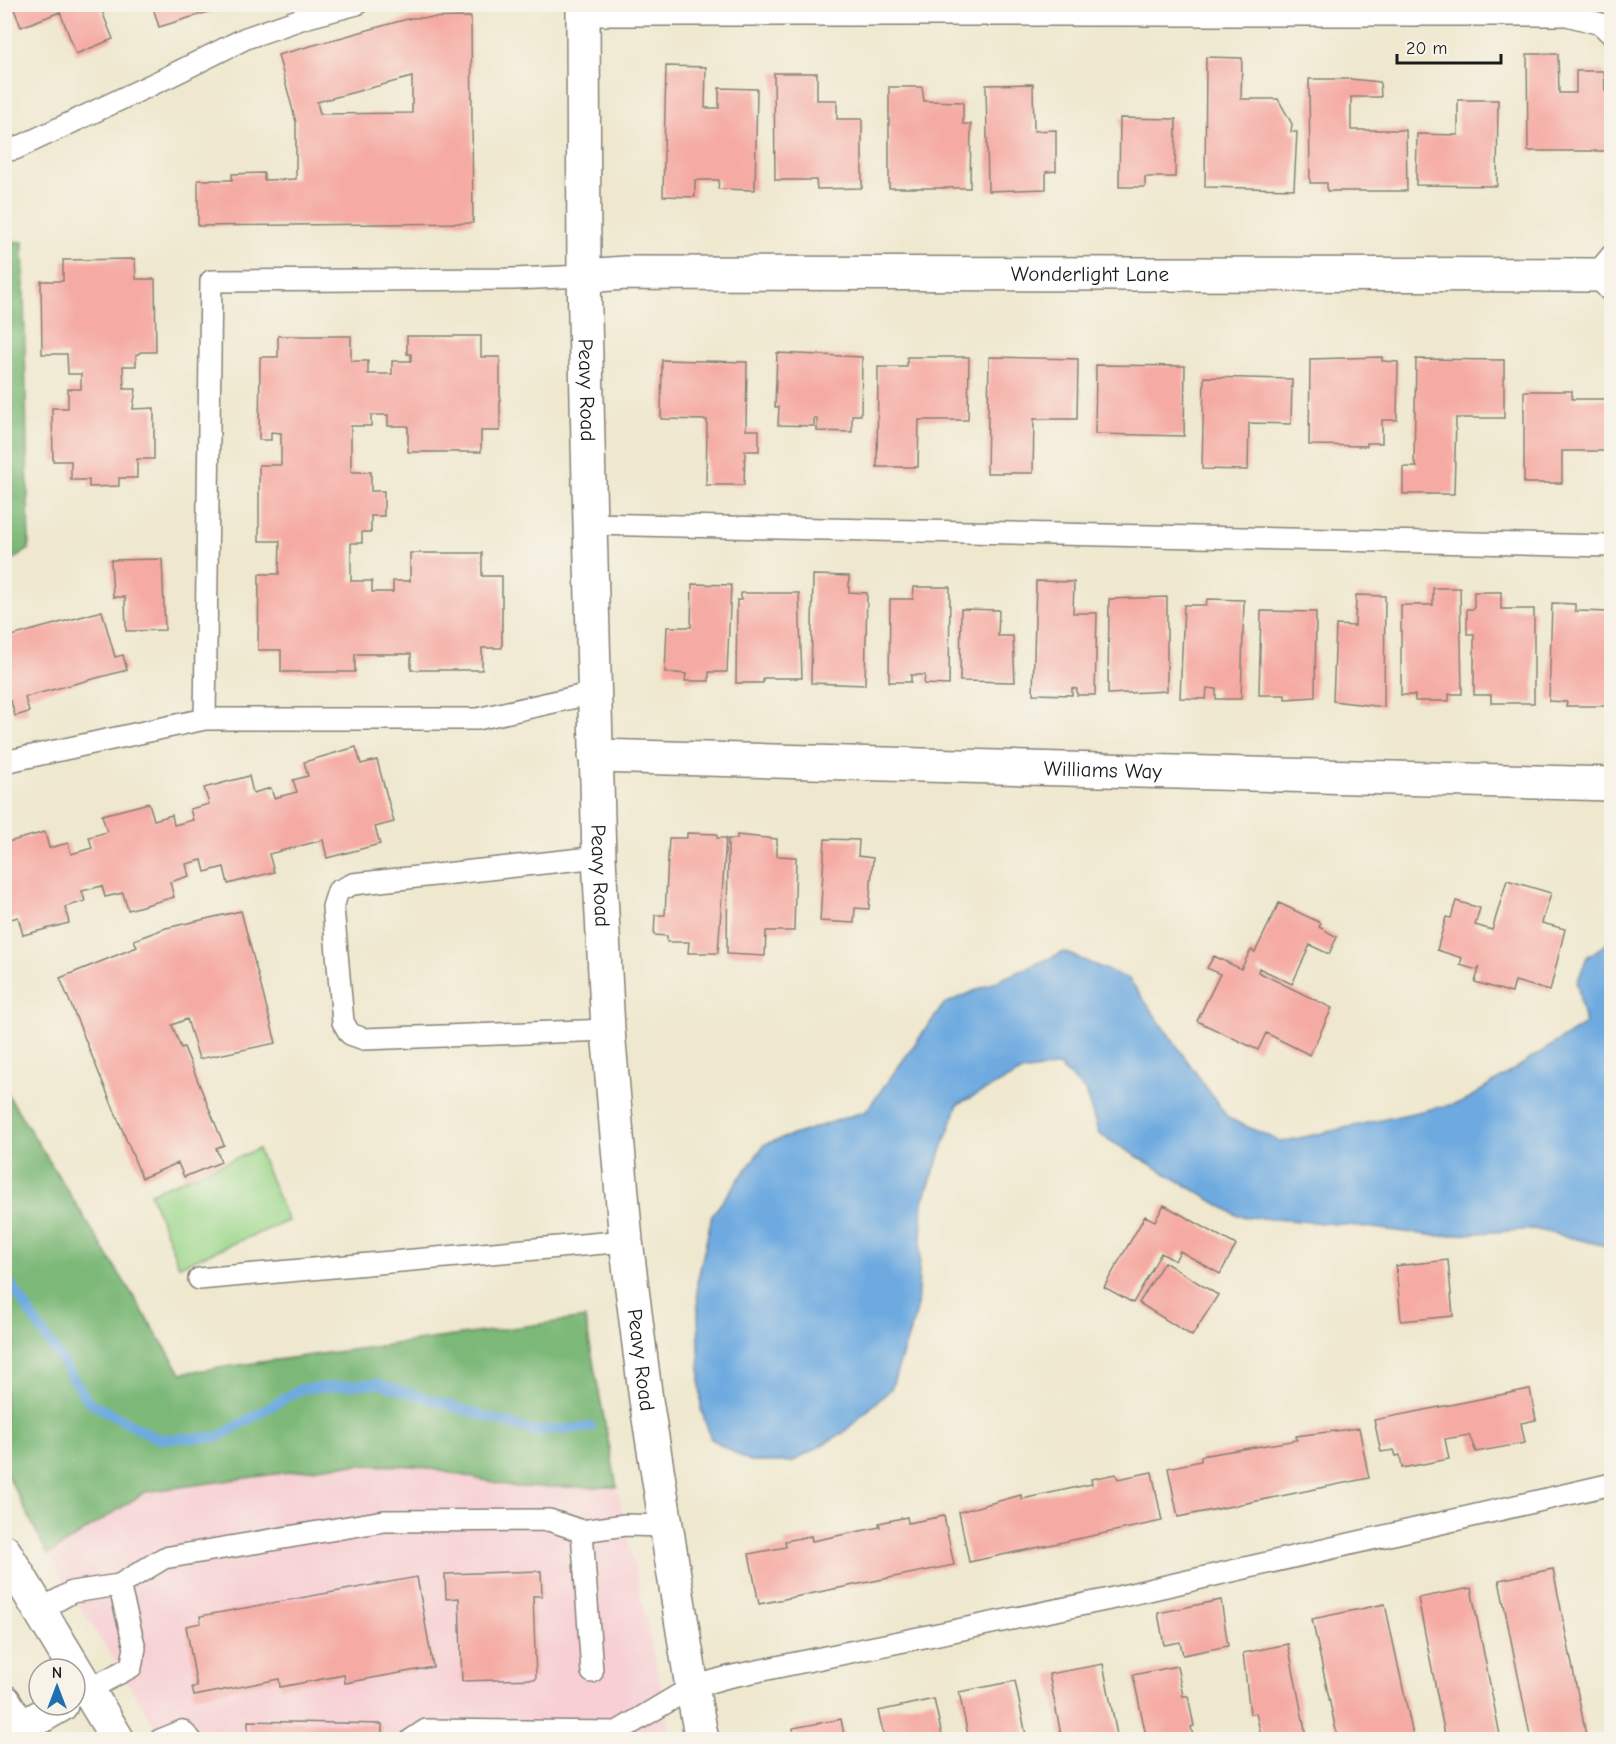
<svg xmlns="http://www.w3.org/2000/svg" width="1616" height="1744" viewBox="0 0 1616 1744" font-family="'Comic Neue',sans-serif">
	<rect width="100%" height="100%" fill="#f7f3e8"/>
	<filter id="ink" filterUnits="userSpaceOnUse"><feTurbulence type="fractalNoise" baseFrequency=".0167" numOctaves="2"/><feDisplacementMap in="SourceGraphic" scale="12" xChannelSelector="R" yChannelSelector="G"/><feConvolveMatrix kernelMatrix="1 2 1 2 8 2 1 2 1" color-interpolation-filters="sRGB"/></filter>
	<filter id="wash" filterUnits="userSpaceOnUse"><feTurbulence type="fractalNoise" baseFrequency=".008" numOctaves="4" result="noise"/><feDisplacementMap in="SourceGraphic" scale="24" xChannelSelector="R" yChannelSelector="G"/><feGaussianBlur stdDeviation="1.35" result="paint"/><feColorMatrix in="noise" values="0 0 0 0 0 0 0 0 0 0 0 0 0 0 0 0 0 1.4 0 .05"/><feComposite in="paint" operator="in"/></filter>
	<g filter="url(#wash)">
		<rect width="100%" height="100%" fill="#efe8cf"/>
		<path fill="#f7cfd4" d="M 341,1465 L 417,1466 L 516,1487 L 617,1487 L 672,1739 L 163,1739 L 48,1555 L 145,1492 Z"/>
		<path fill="#9bd78b" stroke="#5c7a54" stroke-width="1.5" d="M 258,1149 L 288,1221 L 179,1266 L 150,1193 Z"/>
		<path fill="#7cb877" stroke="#4c6a4a" stroke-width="1.5" d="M 5,241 L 23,242 L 29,549 L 5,565 Z
			M 5,1090 L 181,1373 L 585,1318 L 617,1487 L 516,1487 L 417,1466 L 341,1465 L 145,1492 L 48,1555 L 5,1470 Z"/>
		<path fill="#6eaae0" stroke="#45637e" stroke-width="1.5" d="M 1609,942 L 1612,942 L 1611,1247 L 1534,1229 L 1437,1236 L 1349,1225 L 1238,1216 L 1099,1134 L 1085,1091 L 1059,1066 L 1021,1072 L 958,1104 L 923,1202 L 917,1310 L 891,1389 L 843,1433 L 792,1462 L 750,1462 L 711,1439 L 701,1409 L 697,1283 L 712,1215 L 765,1144 L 866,1111 L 944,1004 L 1064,952 L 1129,979 L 1228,1118 L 1281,1142 L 1463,1102 L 1585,1024 L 1577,983 L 1587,957 Z"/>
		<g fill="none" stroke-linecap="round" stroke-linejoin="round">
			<path stroke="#6eaae0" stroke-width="10" d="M 4,1274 L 89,1402 L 158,1439 L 218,1437 L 301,1389 L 377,1383 L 533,1431 L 591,1427"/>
		</g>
		<g id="blocks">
			<path fill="#f5aaa3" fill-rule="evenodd" d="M 12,4 L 99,4 L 113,39 L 76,54 L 60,12 L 21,27 Z
				M 152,4 L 231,4 L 231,5 L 159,27 Z
				M 471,17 L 473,223 L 198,226 L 198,180 L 232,180 L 232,174 L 264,173 L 264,180 L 296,179 L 296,122 L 278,55 L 411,18 ZM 412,77 L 412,113 L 320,114 L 317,102 Z
				M 1527,54 L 1558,54 L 1559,93 L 1576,93 L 1576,71 L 1604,71 L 1605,91 L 1612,91 L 1612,151 L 1528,151 Z
				M 1206,57 L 1242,58 L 1241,99 L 1278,99 L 1292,124 L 1291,132 L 1297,132 L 1294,189 L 1205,187 Z
				M 666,66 L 706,67 L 705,108 L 719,108 L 719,88 L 757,89 L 755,190 L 718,189 L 719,180 L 695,180 L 695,197 L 663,196 Z
				M 774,73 L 817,73 L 817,100 L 837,100 L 837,119 L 862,119 L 862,188 L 817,189 L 816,180 L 775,180 Z
				M 1309,79 L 1350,79 L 1380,82 L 1381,97 L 1351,97 L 1351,130 L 1406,130 L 1407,191 L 1327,191 L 1327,183 L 1310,183 Z
				M 1033,84 L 1034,131 L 1056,130 L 1056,171 L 1046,172 L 1046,189 L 988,191 L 986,85 Z
				M 889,87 L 922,87 L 924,101 L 963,102 L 963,124 L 971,124 L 970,188 L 889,188 Z
				M 1458,100 L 1498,100 L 1497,186 L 1416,185 L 1417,134 L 1458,135 Z
				M 1120,118 L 1176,119 L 1175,177 L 1145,177 L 1145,187 L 1119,187 Z
				M 135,259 L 136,279 L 155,279 L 156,352 L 141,352 L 136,355 L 136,366 L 123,366 L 124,389 L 136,389 L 133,409 L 154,408 L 154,459 L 137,459 L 137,478 L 119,478 L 119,486 L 89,487 L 89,480 L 71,480 L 71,461 L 53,461 L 52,408 L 68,408 L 68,389 L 81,389 L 81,374 L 68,374 L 67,354 L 42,354 L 41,281 L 63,281 L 63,260 Z
				M 278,336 L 351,336 L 351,361 L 368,361 L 368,374 L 392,374 L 392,361 L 411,361 L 411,354 L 407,354 L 407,336 L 481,336 L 481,357 L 500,357 L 500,431 L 481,431 L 481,452 L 408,452 L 408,426 L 388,426 L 388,415 L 371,415 L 371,426 L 351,426 L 351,472 L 371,472 L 371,491 L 384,491 L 384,516 L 371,516 L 371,532 L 362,532 L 362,543 L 351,543 L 351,581 L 372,581 L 372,592 L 393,592 L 393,581 L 410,581 L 410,553 L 482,553 L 482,576 L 502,576 L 502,648 L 482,648 L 482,670 L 411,670 L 411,654 L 355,654 L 355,672 L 281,672 L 281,650 L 258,650 L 259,574 L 279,574 L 280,541 L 259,541 L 259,465 L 281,465 L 281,433 L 271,432 L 271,440 L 259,440 L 260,357 L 278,357 Z
				M 777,353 L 862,357 L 861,415 L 852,415 L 852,432 L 817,431 L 817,418 L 814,418 L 814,426 L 778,425 L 779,407 L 775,407 Z
				M 907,357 L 969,357 L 968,420 L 919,420 L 918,467 L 877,467 L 878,367 L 907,367 Z
				M 989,357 L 1078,359 L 1077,419 L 1034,419 L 1033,473 L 987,473 Z
				M 1382,357 L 1382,361 L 1398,362 L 1397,420 L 1382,420 L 1382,443 L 1367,443 L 1367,446 L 1309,445 L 1310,359 Z
				M 1416,359 L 1504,360 L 1504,418 L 1456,418 L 1454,494 L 1403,494 L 1403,467 L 1417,467 L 1414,461 Z
				M 662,360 L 747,362 L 746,430 L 759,430 L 759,451 L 745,451 L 744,485 L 706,485 L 707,420 L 661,419 Z
				M 1096,365 L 1185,366 L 1184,436 L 1095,434 Z
				M 1204,377 L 1292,379 L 1291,424 L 1249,423 L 1248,470 L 1202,469 Z
				M 1524,391 L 1572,391 L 1572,399 L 1612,399 L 1612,451 L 1562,451 L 1562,483 L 1524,483 Z
				M 162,559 L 165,630 L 126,631 L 125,597 L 113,597 L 111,560 Z
				M 813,575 L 849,576 L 849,592 L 867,593 L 865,685 L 811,683 Z
				M 1036,581 L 1074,582 L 1073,613 L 1097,613 L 1095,695 L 1077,695 L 1077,689 L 1072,688 L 1072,695 L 1033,694 Z
				M 692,584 L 731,585 L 727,672 L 709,672 L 709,681 L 685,681 L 686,674 L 665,672 L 667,627 L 691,627 Z
				M 914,587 L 950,587 L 949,685 L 924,684 L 925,675 L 911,675 L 911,682 L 889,682 L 890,599 L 913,599 Z
				M 1433,588 L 1460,588 L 1462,694 L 1449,694 L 1449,701 L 1415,701 L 1415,695 L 1401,695 L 1401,605 L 1433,605 Z
				M 1474,592 L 1501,592 L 1501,609 L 1534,609 L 1534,703 L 1491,703 L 1491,695 L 1474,695 L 1474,634 L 1467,634 L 1467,609 L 1474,609 Z
				M 741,593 L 799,593 L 802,678 L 763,678 L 763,683 L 736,683 L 737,600 L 741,600 Z
				M 1356,595 L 1385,596 L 1384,707 L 1333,701 L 1336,625 L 1355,626 Z
				M 1167,597 L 1167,691 L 1108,694 L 1109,599 Z
				M 1207,599 L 1244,600 L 1241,699 L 1216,699 L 1216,689 L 1207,688 L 1206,699 L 1180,698 L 1184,605 L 1206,605 Z
				M 1552,603 L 1575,604 L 1575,611 L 1612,612 L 1610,706 L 1566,706 L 1567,702 L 1549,701 Z
				M 961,609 L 999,610 L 998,636 L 1013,636 L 1015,682 L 960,681 Z
				M 102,611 L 115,657 L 123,655 L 127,670 L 25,697 L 29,712 L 15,716 L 11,701 L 4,702 L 4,638 Z
				M 1261,611 L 1316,612 L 1315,697 L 1285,699 L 1285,695 L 1259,695 Z
				M 356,747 L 361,764 L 377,760 L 394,822 L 375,827 L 380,844 L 327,858 L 323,840 L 269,854 L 274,872 L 228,884 L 224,867 L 205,872 L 202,860 L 186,864 L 189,876 L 170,882 L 174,897 L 128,910 L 123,893 L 105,897 L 102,886 L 82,891 L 85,901 L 65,907 L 69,923 L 23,935 L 18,917 L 4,921 L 4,843 L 45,832 L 49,848 L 68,843 L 71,854 L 92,848 L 89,837 L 107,832 L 102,815 L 149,803 L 154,820 L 172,815 L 174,825 L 193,820 L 190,809 L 209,804 L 204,788 L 249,776 L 253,793 L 271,788 L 274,798 L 297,792 L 293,780 L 308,776 L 304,762 Z
				M 687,833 L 717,834 L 717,838 L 726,838 L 718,953 L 688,953 L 689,942 L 667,942 L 667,936 L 654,935 L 655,915 L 665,915 L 669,838 L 687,838 Z
				M 737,835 L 777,839 L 777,856 L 796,857 L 794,931 L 766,931 L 765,956 L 727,954 L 728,839 L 737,839 Z
				M 825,839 L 859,840 L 858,856 L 873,858 L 869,909 L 855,908 L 854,923 L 820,921 Z
				M 1507,880 L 1551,893 L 1542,923 L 1565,929 L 1550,991 L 1515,981 L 1512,993 L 1475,982 L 1480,966 L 1477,970 L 1460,965 L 1462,958 L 1437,950 L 1446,917 L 1451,918 L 1456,901 L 1480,908 L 1475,925 L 1492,930 Z
				M 1279,903 L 1321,923 L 1319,927 L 1337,937 L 1329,954 L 1310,945 L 1292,984 L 1259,968 L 1258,972 L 1332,1008 L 1310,1055 L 1266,1033 L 1258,1050 L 1197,1021 L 1220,974 L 1207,968 L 1214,956 L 1241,969 L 1251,950 L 1255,952 Z
				M 241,911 L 276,1043 L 199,1059 L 187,1019 L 172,1025 L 181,1048 L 184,1047 L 224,1145 L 216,1148 L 221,1162 L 184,1177 L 178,1163 L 142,1178 L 60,978 L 137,947 L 134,940 L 166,928 Z
				M 1164,1205 L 1236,1245 L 1220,1274 L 1180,1251 L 1175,1261 L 1161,1253 L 1133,1303 L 1104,1287 L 1145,1216 L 1155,1221 Z
				M 1448,1260 L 1453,1316 L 1401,1321 L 1396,1266 Z
				M 1164,1262 L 1218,1295 L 1192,1336 L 1139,1303 Z
				M 1530,1389 L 1536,1420 L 1521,1423 L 1525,1443 L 1476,1452 L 1469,1435 L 1445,1439 L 1449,1459 L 1402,1468 L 1400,1455 L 1396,1456 L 1394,1450 L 1381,1452 L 1374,1420 Z
				M 1359,1428 L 1369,1478 L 1178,1517 L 1168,1468 L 1201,1461 L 1201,1456 L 1297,1440 L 1296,1436 Z
				M 1152,1472 L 1162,1521 L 969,1562 L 959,1512 L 1021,1495 L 1022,1499 L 1092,1484 L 1091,1479 L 1116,1474 L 1118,1479 Z
				M 944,1516 L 954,1565 L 759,1604 L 749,1554 L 786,1547 L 785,1541 L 811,1536 L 812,1541 L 880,1527 L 879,1523 L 907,1517 L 908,1523 Z
				M 1553,1569 L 1587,1740 L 1531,1740 L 1499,1580 Z
				M 541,1571 L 542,1596 L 533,1596 L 536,1679 L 462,1681 L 459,1598 L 446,1599 L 445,1574 Z
				M 417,1577 L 433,1667 L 345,1683 L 344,1675 L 280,1687 L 279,1679 L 194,1696 L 192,1687 L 197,1687 L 186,1626 L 201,1623 L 200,1616 Z
				M 1471,1588 L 1501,1740 L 1446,1740 L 1418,1598 Z
				M 1221,1600 L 1228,1646 L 1183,1655 L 1180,1642 L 1164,1645 L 1158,1613 Z
				M 1385,1604 L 1414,1740 L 1338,1740 L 1312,1619 Z
				M 1288,1644 L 1307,1740 L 1262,1740 L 1256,1713 L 1250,1714 L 1243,1653 Z
				M 1103,1664 L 1118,1740 L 1062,1740 L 1049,1674 Z
				M 1177,1666 L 1183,1696 L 1188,1696 L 1194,1726 L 1191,1727 L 1194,1740 L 1147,1740 L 1133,1675 Z
				M 1015,1681 L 1027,1740 L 969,1740 L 959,1692 Z
				M 934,1699 L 943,1740 L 885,1740 L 878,1711 Z
				M 841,1719 L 845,1740 L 795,1740 L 793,1728 Z
				M 248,1721 L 382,1724 L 382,1740 L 248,1740 Z"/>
		</g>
	</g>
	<g filter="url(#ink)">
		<use href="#blocks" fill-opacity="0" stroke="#868276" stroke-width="1.5"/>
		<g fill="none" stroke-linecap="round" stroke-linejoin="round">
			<defs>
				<path id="service" d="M 583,15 L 1567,15 L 1601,24 L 1612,35
					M 4,151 L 15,149 L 170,76 L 246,38 L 304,18 L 357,4
					M 1612,255 L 1595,275 L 1612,293
					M 584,276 L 514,279 L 211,281 L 205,719 L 477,719 L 594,693
					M 590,524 L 1612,546
					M 4,762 L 205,719
					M 599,857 L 353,884 L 338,891 L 333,907 L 343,1022 L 350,1034 L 364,1039 L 608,1030
					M 199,1279 L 626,1241
					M 582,1531 L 592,1672
					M 40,1610 L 72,1592 L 119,1585 L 164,1558 L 384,1521 L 549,1520 L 582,1531 L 625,1525 L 666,1526
					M 88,1690 L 131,1667 L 135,1648 L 119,1585
					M 160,1740 L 182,1731 L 191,1740
					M 411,1740 L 426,1730 L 617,1732 L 692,1687 L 728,1677 L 1105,1600 L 1612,1484"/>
				<g id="minor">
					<path id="s1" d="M 584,276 L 626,273 L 1595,275"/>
					<path id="s2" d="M 595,756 L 1612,784"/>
				</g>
				<g id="tertiary">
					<path id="s3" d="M 583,4 L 584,276 L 590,524 L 599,857 L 608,1030 L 626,1241 L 646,1400 L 692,1687 L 702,1740"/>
				</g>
				<path id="primary" d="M 4,1551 L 118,1740
					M 4,1701 L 28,1740
					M 21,1728 L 61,1705"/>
			</defs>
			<use href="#service" stroke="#868276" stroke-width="24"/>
			<use href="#minor" stroke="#868276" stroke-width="36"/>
			<use href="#tertiary" stroke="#868276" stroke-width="36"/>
			<use href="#primary" stroke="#868276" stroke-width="36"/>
			<use href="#service" stroke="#fff" stroke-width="21"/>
			<use href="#minor" stroke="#fff" stroke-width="33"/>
			<use href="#tertiary" stroke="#fff" stroke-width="33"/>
			<use href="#primary" stroke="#fff" stroke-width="33"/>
		</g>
	</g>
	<g text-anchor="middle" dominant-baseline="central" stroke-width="6" stroke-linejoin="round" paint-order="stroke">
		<g font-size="21" fill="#1c1c1c" stroke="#f7f3e8">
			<text stroke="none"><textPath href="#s1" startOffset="506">Wonderlight Lane</textPath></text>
			<text stroke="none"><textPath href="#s3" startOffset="386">Peavy Road</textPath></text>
			<text stroke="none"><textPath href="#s2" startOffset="508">Williams Way</textPath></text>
			<text stroke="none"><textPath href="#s3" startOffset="872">Peavy Road</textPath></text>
			<text stroke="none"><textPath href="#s3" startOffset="1358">Peavy Road</textPath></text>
		</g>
	</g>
	<rect width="1616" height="1744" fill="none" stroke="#f7f3e8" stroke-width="24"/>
	<g transform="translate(57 1687)"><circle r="28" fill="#f7f3e8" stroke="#9f9d96" stroke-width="1.5"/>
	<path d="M0-4.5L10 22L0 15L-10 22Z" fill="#1f6fb2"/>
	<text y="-9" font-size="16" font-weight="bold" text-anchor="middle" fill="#1c1c1c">N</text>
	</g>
	<path d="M1397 54v9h104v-9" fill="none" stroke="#1c1c1c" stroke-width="3"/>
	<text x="1406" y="54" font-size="18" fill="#1c1c1c" stroke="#f7f3e8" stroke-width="4.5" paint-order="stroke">20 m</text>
</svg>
